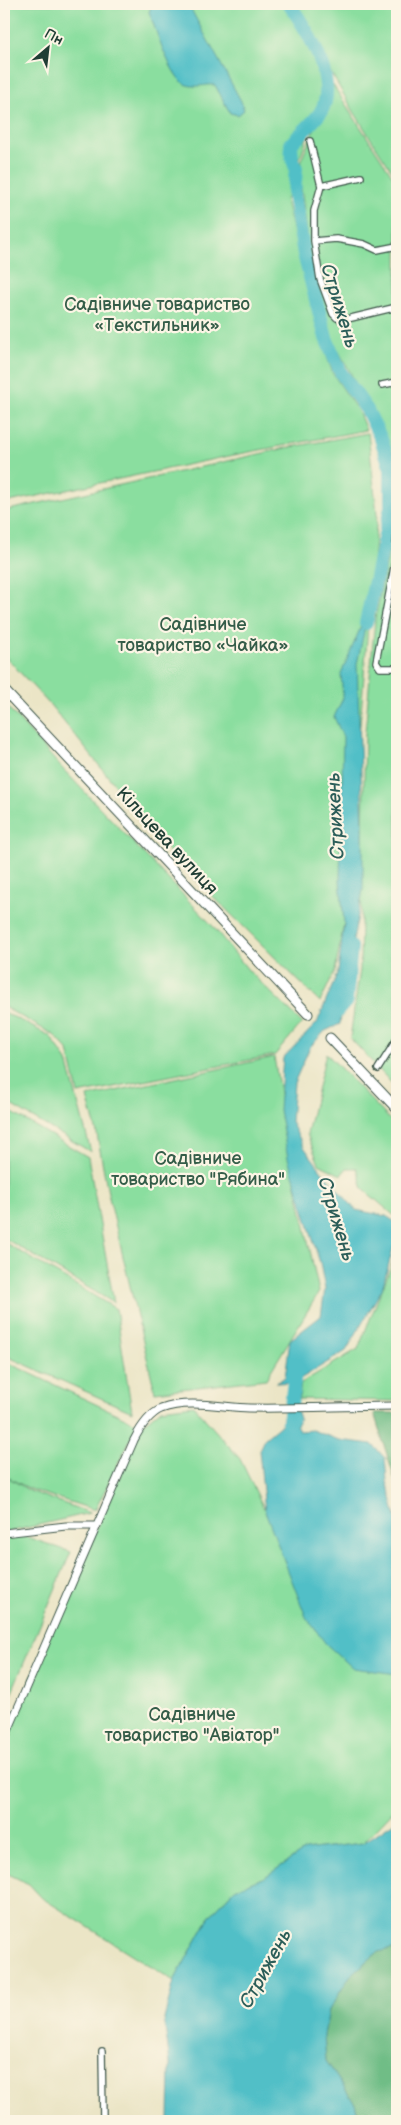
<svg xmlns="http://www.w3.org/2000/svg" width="401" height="2125" viewBox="0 0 401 2125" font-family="'Balsamiq Sans',sans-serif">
	<rect width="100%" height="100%" fill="#fcf5e5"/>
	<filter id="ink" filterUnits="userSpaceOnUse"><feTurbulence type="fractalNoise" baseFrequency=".02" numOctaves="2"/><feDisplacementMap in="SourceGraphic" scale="10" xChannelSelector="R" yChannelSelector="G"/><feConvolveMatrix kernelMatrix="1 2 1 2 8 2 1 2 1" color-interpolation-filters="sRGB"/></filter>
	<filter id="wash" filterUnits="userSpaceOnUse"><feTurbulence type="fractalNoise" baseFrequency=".0096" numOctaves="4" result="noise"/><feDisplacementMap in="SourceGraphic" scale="20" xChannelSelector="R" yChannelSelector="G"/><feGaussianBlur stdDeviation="1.12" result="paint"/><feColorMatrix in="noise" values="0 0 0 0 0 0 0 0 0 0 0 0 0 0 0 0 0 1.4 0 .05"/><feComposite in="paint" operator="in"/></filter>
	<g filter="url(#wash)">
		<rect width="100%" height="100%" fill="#ebe5c6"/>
		<path fill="#8ade9f" stroke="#548e6a" d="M 4,4 L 286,4 L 298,22 L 318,60 L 321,96 L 286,200 L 318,331 L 333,374 L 358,411 L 366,430 L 239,454 L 4,503 Z
			M 292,4 L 397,4 L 397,178 C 358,122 325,63 292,4 Z
			M 333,85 L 397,183 L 397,470 L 397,460 L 329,333 L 312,270 L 299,173 L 303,156 Z
			M 368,433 L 377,514 L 344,923 L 335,971 L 320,1002 L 175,859 L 51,706 L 4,655 L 4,511 L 286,448 Z
			M 397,512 L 397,1089 L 350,1038 L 360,970 L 365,734 L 375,619 Z
			M 4,703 L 59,765 L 211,924 L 249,971 L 302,1023 L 275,1055 L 78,1094 L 68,1050 L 54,1035 L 4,1007 Z
			M 4,1012 L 50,1036 L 67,1061 L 91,1152 L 4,1101 Z
			M 326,1053 L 397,1127 L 397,1218 L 363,1189 L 357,1168 L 347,1168 L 341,1175 L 319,1164 L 307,1134 Z
			M 274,1057 L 294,1176 L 319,1292 L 266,1379 L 155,1392 L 108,1193 L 96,1129 L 87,1097 Z
			M 4,1108 L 88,1157 L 114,1303 L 4,1238 Z
			M 4,1242 L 116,1309 L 132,1412 L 4,1355 Z
			M 397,1252 L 397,1401 L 299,1399 L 301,1383 L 358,1349 Z
			M 4,1361 L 138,1424 L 95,1510 L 32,1490 L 9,1478 L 30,1491 L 90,1513 L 4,1533 Z
			M 193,1405 L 240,1459 L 311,1605 L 397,1666 L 397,1807 L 363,1843 L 305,1850 L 265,1877 L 235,1889 L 210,1916 L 174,1981 L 42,1898 L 29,1884 L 4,1872 L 4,1740 L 142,1425 L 161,1409 Z
			M 21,1535 L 71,1552 L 4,1710 L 4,1539 Z"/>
		<path fill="#6fbd86" stroke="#477d5d" d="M 374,1413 L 397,1413 L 397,1487 Z
			M 397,1948 L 397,2121 L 360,2121 L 355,2104 L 326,2061 L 324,2035 L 329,2010 L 350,1976 L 378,1952 Z"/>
		<path fill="#51bfc7" stroke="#387e7e" d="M 152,4 L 188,4 L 241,101 L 244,110 L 238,115 L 230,113 L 215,85 C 205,84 197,88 187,85 C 171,80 155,27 149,12 Z
			M 370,605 L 357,664 L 363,829 L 363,890 L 344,986 L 340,1024 L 325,1031 L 310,1047 L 294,1083 L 291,1122 L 304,1147 L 324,1174 L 356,1210 L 386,1216 L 397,1223 L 397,1242 L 394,1245 L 382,1289 L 346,1351 L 295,1382 L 276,1383 L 285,1377 L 290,1340 L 321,1316 L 325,1289 L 320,1263 L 288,1158 L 279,1110 L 283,1058 L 317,1023 L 338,972 L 344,923 L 340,881 L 343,737 L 334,717 L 343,698 L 341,674 Z
			M 284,1412 L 298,1413 L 300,1418 L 296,1425 L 300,1431 L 312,1430 L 339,1440 L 372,1444 L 385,1458 L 387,1481 L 397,1522 L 397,1674 L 353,1668 L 326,1644 L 306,1617 L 265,1511 L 259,1450 L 264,1439 L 282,1424 Z
			M 397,1820 L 397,1948 L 378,1952 L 350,1976 L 329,2010 L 324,2035 L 326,2061 L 355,2104 L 360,2121 L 169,2121 L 170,2064 L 164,2019 L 174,1981 L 210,1916 L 235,1889 L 265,1877 L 305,1850 L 363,1843 Z"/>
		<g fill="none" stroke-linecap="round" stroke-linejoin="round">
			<path stroke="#51bfc7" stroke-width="14" d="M 289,4 C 307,29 340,83 320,113 C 312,124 300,134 291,144 L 292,158 L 296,168 L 294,195 L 304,254 L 326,338 L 341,373 L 367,410 L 381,439 L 391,469 L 391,507 L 366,623
				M 330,1019 L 346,1001 L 351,947
				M 289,1422 L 296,1364"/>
		</g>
	</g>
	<g filter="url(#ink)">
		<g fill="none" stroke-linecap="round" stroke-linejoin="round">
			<defs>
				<path id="minor" d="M 310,141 L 321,186 L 314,211 L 314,241 L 320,279 L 333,314 L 337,318 L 343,320 L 397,307
					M 321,186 L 361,177
					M 314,241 L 336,239 L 348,241 L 364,244 L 377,250 L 397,246
					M 382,385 L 397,382
					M 397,534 L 395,562 L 376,662 L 380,668 L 397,668
					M 378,1069 L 397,1039
					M 102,2051 L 103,2121"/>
				<path id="tertiary" d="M 4,1533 L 66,1526 L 96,1526
					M 4,1740 L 134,1440 C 140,1428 148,1415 161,1409 C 187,1399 222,1407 249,1408 C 298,1409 348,1406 397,1406"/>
				<path id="secondary" d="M 4,690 L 308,1014
					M 330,1038 L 397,1109"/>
			</defs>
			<use href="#minor" stroke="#3e564a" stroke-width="8"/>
			<use href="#tertiary" stroke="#3e564a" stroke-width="9"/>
			<use href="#secondary" stroke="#3e564a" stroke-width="11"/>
			<use href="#minor" stroke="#fff" stroke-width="5.5"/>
			<use href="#tertiary" stroke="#fff" stroke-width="7"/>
			<use href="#secondary" stroke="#fff" stroke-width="9"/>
		</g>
	</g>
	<g text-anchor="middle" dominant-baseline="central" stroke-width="4.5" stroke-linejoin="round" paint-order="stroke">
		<g font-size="18" fill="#345d49" stroke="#fcf5e5">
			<text x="157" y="304">Садівниче товариство<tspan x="157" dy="21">«Текстильник»</tspan></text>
			<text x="203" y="624">Садівниче<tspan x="203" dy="21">товариство «Чайка»</tspan></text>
			<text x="198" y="1158">Садівниче<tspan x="198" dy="21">товариство "Рябина"</tspan></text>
			<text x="192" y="1714">Садівниче<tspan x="192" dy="21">товариство "Авіатор"</tspan></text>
		</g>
		<g font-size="18" fill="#1f3d34" stroke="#fcf5e5">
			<text transform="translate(167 841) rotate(47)">Кільцева вулиця</text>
		</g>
		<g font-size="19" font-style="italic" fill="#2c5e59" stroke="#fcf5e5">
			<text transform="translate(339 306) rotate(73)">Стрижень</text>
			<text transform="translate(336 816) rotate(-93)">Стрижень</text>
			<text transform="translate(336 1219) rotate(73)">Стрижень</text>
			<text transform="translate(266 1969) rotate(-61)">Стрижень</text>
		</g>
	</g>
	<rect width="401" height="2125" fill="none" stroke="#fcf5e5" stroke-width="20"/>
	<g transform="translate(48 48) rotate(28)" stroke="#fcf5e5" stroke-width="4" paint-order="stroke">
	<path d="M0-4L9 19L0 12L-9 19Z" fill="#1f3d34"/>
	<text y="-8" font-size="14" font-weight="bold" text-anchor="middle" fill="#1f3d34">Пн</text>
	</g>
</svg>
